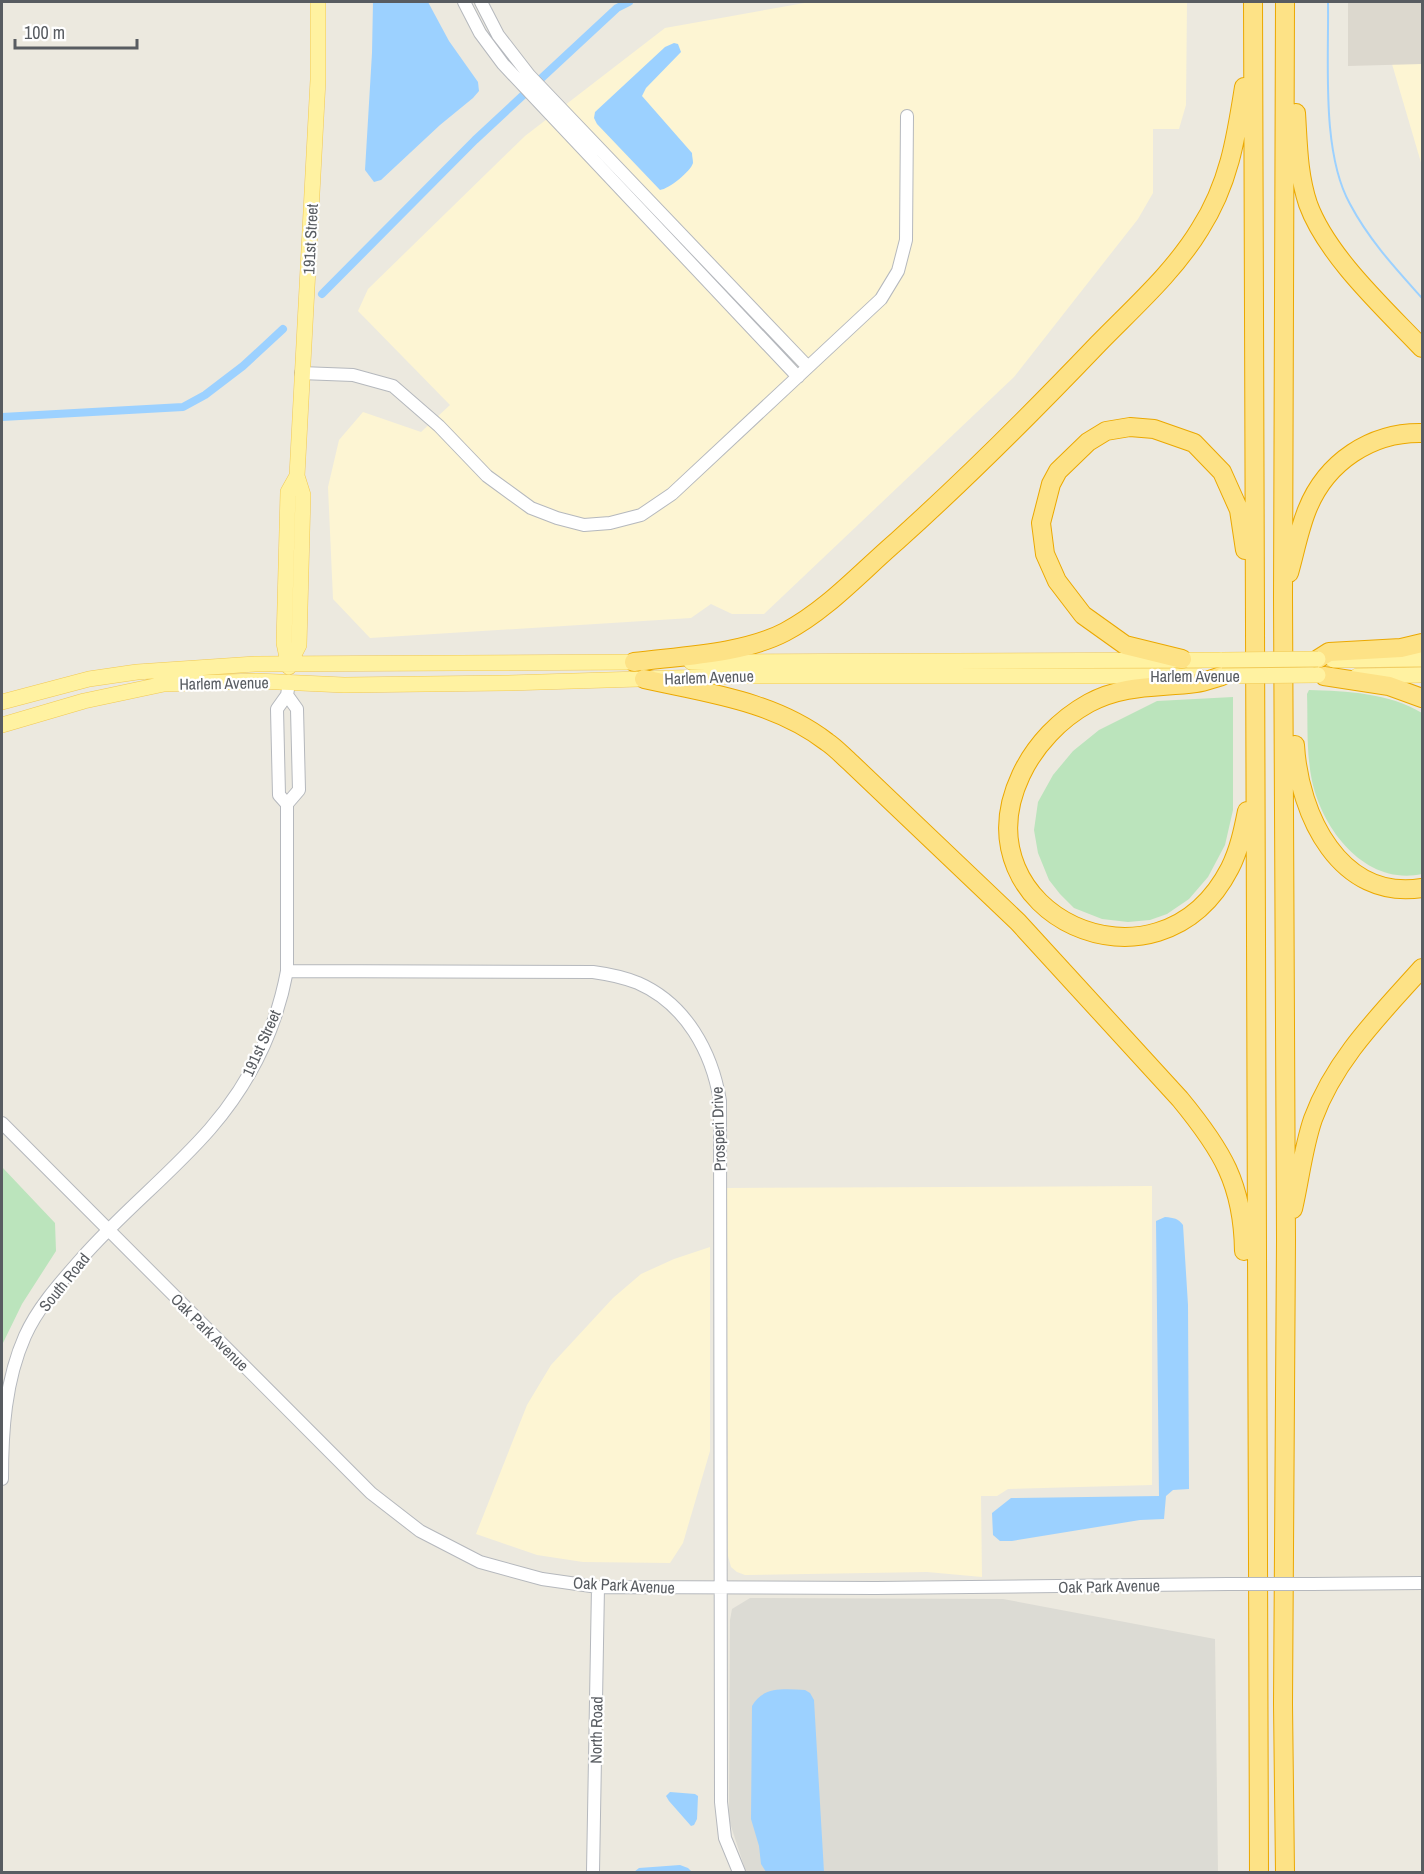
<svg xmlns="http://www.w3.org/2000/svg" width="1424" height="1874" viewBox="0 0 1424 1874" font-family="'Archivo Narrow',sans-serif">
	<rect width="100%" height="100%" fill="#ece9df"/>
	<path fill="#fdf5d3" d="M 810,2 L 1187,2 L 1186,105 L 1179,129 L 1153,129 L 1153,193 L 1138,219 L 1014,377 L 764,614 L 732,614 L 711,604 L 691,618 L 370,638 L 333,599 L 328,487 L 339,440 L 363,412 L 421,432 L 450,405 L 358,311 L 368,289 L 525,136 L 665,28 Z
		M 1392,64 L 1422,64 L 1422,166 Z
		M 1152,1186 L 1152,1485 L 1008,1489 L 997,1496 L 981,1496 L 982,1577 L 927,1572 L 745,1575 L 737,1572 L 731,1567 L 728,1556 L 727,1188 Z
		M 710,1247 L 710,1451 L 683,1543 L 670,1563 L 583,1562 L 537,1555 L 476,1534 L 527,1405 L 551,1365 L 613,1298 L 641,1274 L 674,1259 Z"/>
	<path fill="#dcdbd4" d="M 750,1598 L 1003,1599 L 1215,1639 L 1218,1872 L 746,1872 L 729,1820 L 730,1620 L 732,1609 Z"/>
	<path fill="#dcd8ce" d="M 1348,2 L 1422,2 L 1422,64 L 1348,66 Z"/>
	<path fill="#bbe4bc" d="M 1309,690 C 1347,691 1389,693 1422,713 L 1422,874 C 1366,886 1323,831 1312,781 C 1306,752 1308,722 1307,694 Z
		M 1233,697 L 1233,810 L 1225,845 L 1208,877 L 1189,899 L 1167,914 L 1150,920 L 1128,922 L 1102,919 L 1074,908 L 1060,894 L 1049,880 L 1038,853 L 1034,830 L 1038,802 L 1053,775 L 1073,751 L 1099,730 L 1157,701 Z
		M 2,1167 L 55,1223 L 56,1251 L 22,1304 L 2,1345 Z"/>
	<path fill="#9cd1ff" d="M 373,2 L 428,2 L 449,41 L 478,82 L 479,91 L 473,98 L 440,125 L 381,180 L 374,182 L 365,170 L 372,53 Z
		M 674,43 L 678,44 L 681,52 L 646,88 L 642,96 L 692,153 C 692,156 693,160 693,163 C 691,171 669,189 660,190 L 597,124 L 594,118 L 595,112 L 665,47 Z
		M 1165,1217 C 1174,1218 1178,1218 1183,1225 L 1188,1305 L 1189,1489 L 1173,1490 L 1166,1496 L 1164,1519 L 1140,1520 L 1012,1541 L 1000,1541 L 993,1535 L 992,1513 L 1011,1498 L 1159,1496 L 1156,1221 Z
		M 805,1690 L 810,1693 L 814,1700 L 824,1872 L 766,1872 L 761,1864 L 759,1846 L 751,1819 L 752,1706 C 763,1686 784,1689 805,1690 Z
		M 670,1792 L 695,1794 L 698,1796 L 697,1819 L 694,1825 L 691,1826 L 669,1801 L 666,1796 Z
		M 680,1865 L 688,1868 L 692,1872 L 634,1872 L 639,1868 Z"/>
	<g fill="none" stroke-linecap="round" stroke-linejoin="round">
		<path stroke="#9cd1ff" stroke-width="2" d="M 1328,2 C 1329,61 1321,152 1350,204 C 1369,240 1396,269 1422,298"/>
		<path stroke="#9cd1ff" stroke-width="8" d="M 322,294 L 475,140 L 617,8 L 629,2
			M 2,417 L 183,407 L 205,395 L 243,366 L 283,329"/>
		<defs>
			<path id="minor" d="M 464,2 L 480,33 L 503,64 L 798,377
				M 481,2 L 498,35 L 529,75 L 808,367
				M 301,373 L 353,375 L 393,386 L 439,426 L 487,476 L 531,508 L 557,518 L 584,525 L 610,523 L 641,515 L 672,494 L 881,299 L 898,271 L 906,240 L 907,116
				M 287,804 L 279,795 L 277,709 L 287,695 L 288,689
				M 287,971 L 593,972 C 608,974 623,977 638,983 C 686,1004 712,1052 720,1101 L 721,1802 L 725,1838 L 739,1872
				M 2,1123 L 371,1493 L 420,1531 L 480,1562 L 542,1579 L 598,1587 L 876,1588 L 1228,1584
				M 2,1479 C 2,1431 5,1381 25,1336 C 38,1307 60,1283 81,1259 C 121,1213 170,1175 210,1129 C 249,1084 276,1030 287,971 L 287,804 L 299,790 L 297,709 L 287,695
				M 1312,1584 L 1422,1583
				M 593,1872 L 598,1587"/>
			<path id="major" d="M 1333,660 L 1422,659
				M 691,662 L 1222,660
				M 289,664 L 299,645 L 303,495 L 297,476 L 318,80 L 318,2
				M 289,667 L 284,643 L 288,492 L 297,476
				M 1357,676 L 1422,675
				M 2,702 L 89,679 L 137,672 L 255,664 L 646,662
				M 2,725 L 84,701 L 164,684 L 257,681 L 344,685 L 506,683 L 738,676 L 1198,676"/>
			<path id="highway" d="M 1253,2 L 1259,1872
				M 1285,2 L 1283,598 L 1286,1240 L 1283,1704 L 1285,1872
				M 1296,113 C 1298,144 1298,174 1308,204 C 1327,256 1384,308 1422,348
				M 1289,573 C 1295,552 1299,530 1307,510 C 1326,462 1371,432 1422,433
				M 1182,659 L 1125,645 L 1083,615 L 1057,581 L 1045,554 L 1041,523 L 1051,484 L 1058,471 L 1088,442 L 1106,431 L 1130,427 L 1154,429 L 1194,443 L 1222,472 L 1239,510 L 1245,550
				M 1318,659 L 1329,652 L 1401,648 L 1422,643
				M 634,662 C 681,656 743,654 785,632 C 827,610 861,572 897,541 C 967,478 1033,412 1098,344 C 1133,308 1174,272 1200,229 C 1229,184 1236,138 1244,87
				M 1222,676 C 1214,678 1205,682 1196,683 C 1158,688 1125,684 1089,703 C 1060,719 1035,745 1021,775 C 956,913 1158,1008 1230,868 C 1239,850 1243,831 1247,811
				M 1324,676 L 1389,686 L 1422,698
				M 644,679 C 707,693 774,701 827,742 C 836,748 843,756 851,763 L 1018,922 L 1180,1099 C 1222,1150 1243,1184 1244,1251
				M 1295,745 C 1299,815 1340,901 1422,888
				M 1293,1209 C 1300,1179 1303,1148 1313,1119 C 1335,1059 1380,1015 1422,968"/>
		</defs>
		<use href="#minor" stroke="#b5b8bd" stroke-width="14"/>
		<use href="#major" stroke="#f1c954" stroke-width="16"/>
		<use href="#highway" stroke="#eba800" stroke-width="20"/>
		<use href="#minor" stroke="#fff" stroke-width="12"/>
		<use href="#major" stroke="#fff2a1" stroke-width="15"/>
		<use href="#highway" stroke="#fde286" stroke-width="18"/>
		<defs>
			<path id="minor-bridge" d="M 1228,1584 L 1312,1584"/>
			<path id="major-bridge" d="M 1222,660 L 1318,659
				M 1222,676 L 1318,675"/>
		</defs>
		<use href="#minor-bridge" stroke="#b5b8bd" stroke-width="14" stroke-linecap="butt"/>
		<use href="#major-bridge" stroke="#f1c954" stroke-width="16" stroke-linecap="butt"/>
		<use href="#minor-bridge" stroke="#fff" stroke-width="12"/>
		<use href="#major-bridge" stroke="#fff2a1" stroke-width="15"/>
	</g>
	<g text-anchor="middle" dominant-baseline="central" stroke-width="4.5" stroke-linejoin="round" paint-order="stroke">
		<g font-size="16" fill="#585c61" stroke="#fff">
			<text transform="translate(310 239) rotate(-87)">191st Street</text>
			<text x="1195" y="676">Harlem Avenue</text>
			<text transform="translate(709 677) rotate(-2)">Harlem Avenue</text>
			<text transform="translate(224 683) rotate(-1)">Harlem Avenue</text>
			<text transform="translate(261 1043) rotate(-66)">191st Street</text>
			<text transform="translate(718 1129) rotate(-92)">Prosperi Drive</text>
			<text transform="translate(64 1282) rotate(-51)">South Road</text>
			<text transform="translate(210 1332) rotate(45)">Oak Park Avenue</text>
			<text transform="translate(624 1585) rotate(3)">Oak Park Avenue</text>
			<text transform="translate(1109 1586) rotate(-1)">Oak Park Avenue</text>
			<text transform="translate(596 1730) rotate(-89)">North Road</text>
		</g>
	</g>
	<rect width="1424" height="1874" fill="none" stroke="#585c61" stroke-width="6"/>
	<path d="M15 39v9h122v-9" fill="none" stroke="#585c61" stroke-width="3"/>
	<text x="24" y="39" font-size="18" fill="#585c61" stroke="#ffffff" stroke-width="4.5" paint-order="stroke">100 m</text>
</svg>
